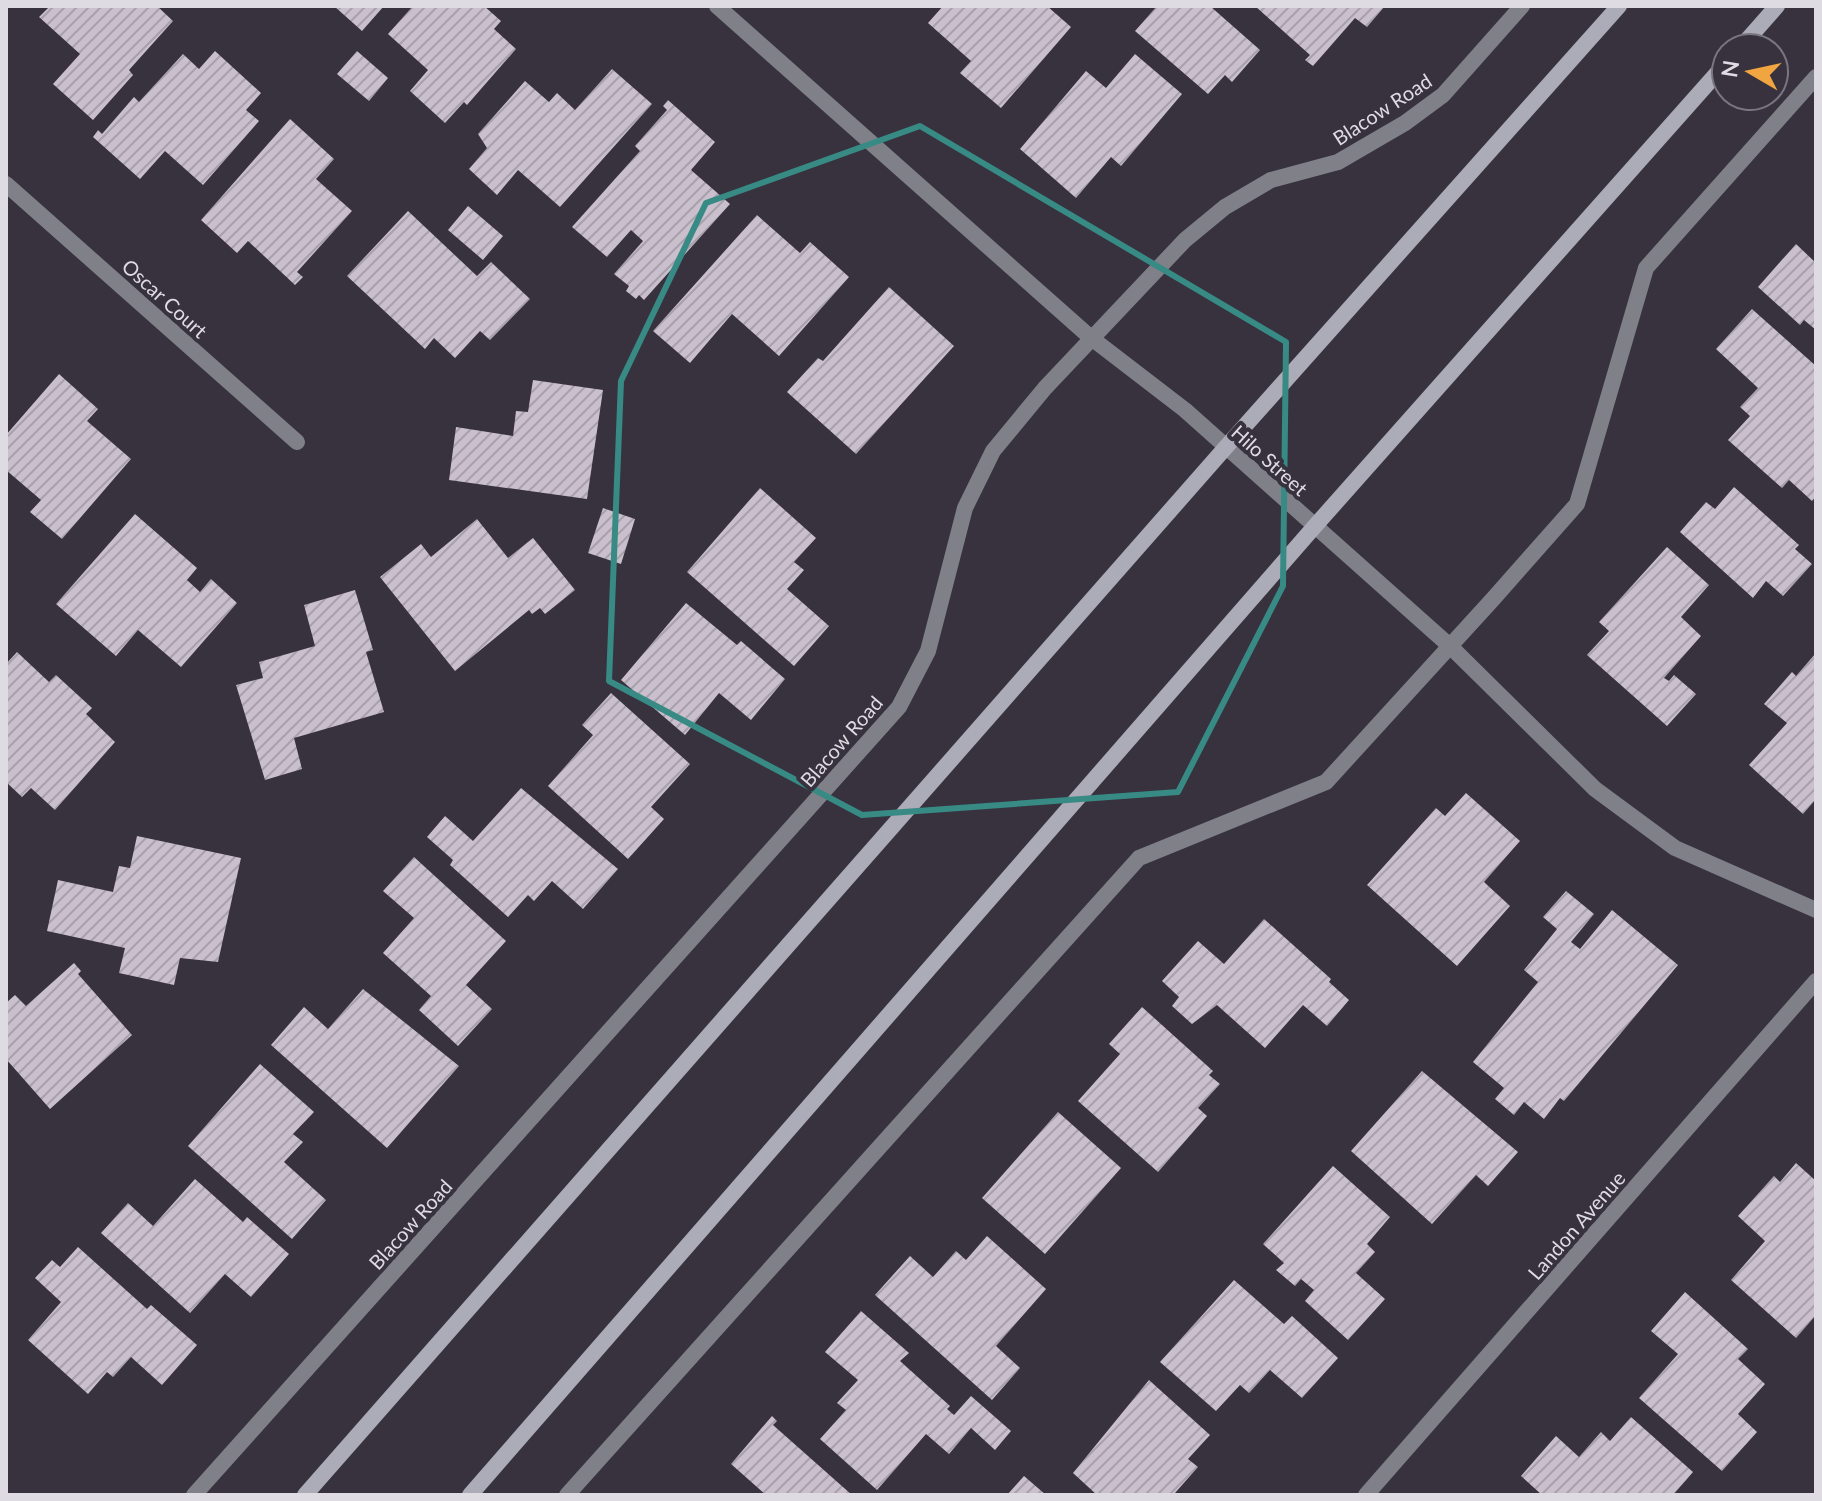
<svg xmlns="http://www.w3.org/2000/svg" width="1822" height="1501" viewBox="0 0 1822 1501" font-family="Lato,sans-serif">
	<defs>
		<pattern id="building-hatch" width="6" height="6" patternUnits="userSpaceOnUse" patternTransform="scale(2)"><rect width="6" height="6" fill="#cabfcc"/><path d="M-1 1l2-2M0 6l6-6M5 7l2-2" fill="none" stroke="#a8a0aa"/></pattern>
	</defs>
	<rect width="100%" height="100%" fill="#37323e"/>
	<path fill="url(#building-hatch)" d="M 50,6 L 157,6 L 173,21 L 129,70 L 133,75 L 93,120 L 53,84 L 80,54 L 39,17 Z
		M 334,6 L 384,6 L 362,31 Z
		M 413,6 L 484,6 L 501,21 L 494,29 L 516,49 L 467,105 L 464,102 L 445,123 L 410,91 L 428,70 L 388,34 Z
		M 943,6 L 1047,6 L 1071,27 L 1001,108 L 960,73 L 971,61 L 928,23 Z
		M 1157,6 L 1210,6 L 1260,50 L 1232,82 L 1225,75 L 1208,94 L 1135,31 Z
		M 1255,6 L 1385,6 L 1367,27 L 1355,18 L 1313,66 L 1305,60 L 1310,55 Z
		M 215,51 L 261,93 L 246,110 L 259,121 L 203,185 L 165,151 L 140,179 L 93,137 L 98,130 L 102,134 L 134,97 L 139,102 L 183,54 L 199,69 Z
		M 357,51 L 388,78 L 369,101 L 337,74 Z
		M 1135,54 L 1182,94 L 1121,166 L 1111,157 L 1076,198 L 1020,149 L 1086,71 L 1106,88 Z
		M 612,69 L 652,104 L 560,207 L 518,170 L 497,195 L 469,169 L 487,148 L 478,134 L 525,81 L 549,102 L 557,93 L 575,110 Z
		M 668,100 L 715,142 L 691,170 L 730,204 L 644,300 L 639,295 L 636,299 L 626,291 L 629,286 L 614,274 L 643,241 L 631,230 L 607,257 L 572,227 L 640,151 L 635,146 L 667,110 L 663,106 Z
		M 290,119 L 334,159 L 316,179 L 352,211 L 297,272 L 303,277 L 295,285 L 248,241 L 237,253 L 201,220 Z
		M 468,206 L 503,236 L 483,260 L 448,230 Z
		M 408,211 L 477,276 L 491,262 L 530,299 L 490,340 L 480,331 L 455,358 L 434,338 L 425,349 L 347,276 Z
		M 757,215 L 800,253 L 810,242 L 849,277 L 779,356 L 732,314 L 690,363 L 653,331 Z
		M 1796,244 L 1816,263 L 1816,330 L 1804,320 L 1800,325 L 1758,287 Z
		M 889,287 L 954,346 L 856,454 L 787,392 L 818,358 L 823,361 Z
		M 1752,309 L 1816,366 L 1816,496 L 1812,501 L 1789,480 L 1782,488 L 1728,440 L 1750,416 L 1740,407 L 1758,388 L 1716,349 Z
		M 59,374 L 98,409 L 87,421 L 131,459 L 62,539 L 30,512 L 41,500 L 6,470 L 6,435 Z
		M 533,380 L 603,390 L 587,499 L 449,480 L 456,427 L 513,436 L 516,411 L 528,412 Z
		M 1734,487 L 1799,545 L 1795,549 L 1812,564 L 1783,596 L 1766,581 L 1753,598 L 1680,532 L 1706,502 L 1715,509 Z
		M 760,488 L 816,538 L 794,562 L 804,570 L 787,589 L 829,626 L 794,666 L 687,572 Z
		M 603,508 L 635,519 L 621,564 L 588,553 Z
		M 135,514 L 197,568 L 187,580 L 200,592 L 211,579 L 237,603 L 181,667 L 138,630 L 116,656 L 56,604 Z
		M 477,519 L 508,558 L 533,538 L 575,590 L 545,614 L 540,608 L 532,614 L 529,610 L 455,671 L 380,577 L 421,544 L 431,557 Z
		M 1667,547 L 1709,585 L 1681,617 L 1701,636 L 1664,678 L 1669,681 L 1674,675 L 1696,694 L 1667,726 L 1587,655 L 1609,631 L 1599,622 Z
		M 355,590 L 373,650 L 366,652 L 384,712 L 294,738 L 302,769 L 265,780 L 236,685 L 263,678 L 259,662 L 315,646 L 304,605 Z
		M 686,603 L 737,645 L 741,641 L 785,679 L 751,720 L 719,693 L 685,735 L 621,680 Z
		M 17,652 L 49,682 L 56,675 L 92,708 L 86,714 L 115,742 L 55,810 L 31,788 L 22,797 L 6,782 L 6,664 Z
		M 1816,653 L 1816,799 L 1803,814 L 1749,765 L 1787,723 L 1764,704 L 1792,672 L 1796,676 Z
		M 611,693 L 690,764 L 651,807 L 664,819 L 628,859 L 548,786 L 593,735 L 582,725 Z
		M 521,788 L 618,869 L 583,909 L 552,881 L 534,901 L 528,895 L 508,917 L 450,865 L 453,860 L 427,837 L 445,816 L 473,841 Z
		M 1466,793 L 1520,841 L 1484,882 L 1510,906 L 1457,966 L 1367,885 L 1436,808 L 1445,816 Z
		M 137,836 L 241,858 L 218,962 L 180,958 L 174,985 L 119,973 L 125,948 L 47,931 L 58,880 L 113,892 L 119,866 L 130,868 Z
		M 414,857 L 506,941 L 466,985 L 492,1009 L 458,1046 L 419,1010 L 431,996 L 383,953 L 414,918 L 383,891 Z
		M 1566,891 L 1594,914 L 1571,942 L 1580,949 L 1612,910 L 1678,965 L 1564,1101 L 1560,1098 L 1544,1119 L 1524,1102 L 1514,1115 L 1495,1099 L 1504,1088 L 1473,1062 L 1538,982 L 1524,970 L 1557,929 L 1543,917 Z
		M 1264,919 L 1331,979 L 1329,982 L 1349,1000 L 1327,1026 L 1303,1005 L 1265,1048 L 1217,1005 L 1192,1024 L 1172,1006 L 1179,997 L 1162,981 L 1198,941 L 1224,964 Z
		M 74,963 L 81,971 L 78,974 L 132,1035 L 50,1109 L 6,1059 L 6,1003 L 15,995 L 26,1006 Z
		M 363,989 L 459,1066 L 387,1148 L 271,1045 L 304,1007 L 328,1029 Z
		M 1142,1007 L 1213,1071 L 1209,1075 L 1220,1084 L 1198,1108 L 1207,1116 L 1158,1172 L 1078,1101 L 1120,1054 L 1109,1044 Z
		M 260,1064 L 314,1112 L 293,1134 L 303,1142 L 284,1162 L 326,1200 L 292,1239 L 188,1146 Z
		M 1422,1071 L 1518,1152 L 1488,1186 L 1476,1175 L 1432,1224 L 1351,1151 Z
		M 1058,1112 L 1121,1168 L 1045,1254 L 982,1198 Z
		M 1796,1163 L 1816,1181 L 1816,1315 L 1796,1338 L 1731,1280 L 1765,1241 L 1738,1216 L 1774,1176 L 1780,1182 Z
		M 1333,1166 L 1390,1217 L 1367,1244 L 1375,1252 L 1356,1273 L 1385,1299 L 1348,1340 L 1305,1301 L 1314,1290 L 1301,1279 L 1295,1286 L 1276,1270 L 1284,1263 L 1263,1244 Z
		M 195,1179 L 243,1222 L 247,1217 L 289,1254 L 251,1297 L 225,1274 L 190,1313 L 101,1233 L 128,1203 L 153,1226 Z
		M 987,1236 L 1046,1289 L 996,1346 L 1020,1368 L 992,1400 L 875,1295 L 910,1256 L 933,1277 L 956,1251 L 966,1260 Z
		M 78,1247 L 147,1309 L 151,1305 L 197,1345 L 162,1385 L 131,1357 L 113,1377 L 107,1372 L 88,1394 L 28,1340 L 61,1302 L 35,1278 L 52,1260 L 60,1267 Z
		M 1234,1280 L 1284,1324 L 1292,1316 L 1338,1358 L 1302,1398 L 1270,1370 L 1249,1393 L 1240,1385 L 1216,1411 L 1160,1362 Z
		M 1685,1292 L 1748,1349 L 1738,1359 L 1765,1384 L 1738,1414 L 1757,1432 L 1722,1471 L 1639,1398 L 1678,1354 L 1651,1331 Z
		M 861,1311 L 909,1353 L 900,1361 L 950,1406 L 947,1409 L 954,1415 L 971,1396 L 1011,1431 L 995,1450 L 971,1428 L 949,1454 L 926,1434 L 877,1490 L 820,1439 L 846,1410 L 837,1403 L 858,1380 L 825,1352 Z
		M 1149,1380 L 1210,1435 L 1188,1459 L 1198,1467 L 1175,1493 L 1178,1495 L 1097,1495 L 1073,1473 Z
		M 772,1416 L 777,1421 L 773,1425 L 852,1495 L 766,1495 L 731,1464 Z
		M 1631,1417 L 1693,1472 L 1673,1495 L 1542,1495 L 1521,1476 L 1556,1436 L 1579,1457 L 1601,1432 L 1610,1441 Z
		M 1024,1476 L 1046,1495 L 1007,1495 Z"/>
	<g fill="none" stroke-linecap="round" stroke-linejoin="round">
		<path stroke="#808188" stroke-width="16" d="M 717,6 L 1090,337 L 1185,410 L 1451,647 L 1595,789 L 1675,848 L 1816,910
			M 6,184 L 297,442
			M 194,1495 L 899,707 L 928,651 L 965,508 L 993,451 L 1045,388 L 1185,240 L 1225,207 L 1271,180 L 1338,162 L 1405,123 L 1443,95 L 1522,6
			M 567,1495 L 1139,858 L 1326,782 L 1493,599 L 1577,504 L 1646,268 L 1816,77
			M 1366,1495 L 1816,981"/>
		<path stroke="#abacb7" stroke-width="16" d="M 1740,48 L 1777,6
			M 305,1495 L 1226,447 L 1619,6
			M 470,1495 L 1315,526 L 1726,63"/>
	</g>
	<path fill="none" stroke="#388a85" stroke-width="6" stroke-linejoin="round" d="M 920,126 L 1286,342 L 1283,586 L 1178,792 L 862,815 L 609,681 L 621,381 L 706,203 Z"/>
	<g text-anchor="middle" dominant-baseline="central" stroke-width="8" stroke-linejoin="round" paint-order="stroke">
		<g font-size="20" fill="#dedbe3" stroke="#37323e">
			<text transform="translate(1382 109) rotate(-33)">Blacow Road</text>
			<text transform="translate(165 298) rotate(42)">Oscar Court</text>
			<text transform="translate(1270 460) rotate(42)">Hilo Street</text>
			<text transform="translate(841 741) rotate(-49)">Blacow Road</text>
			<text transform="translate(410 1224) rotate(-48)">Blacow Road</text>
			<text transform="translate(1576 1225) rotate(-49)">Landon Avenue</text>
		</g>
	</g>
	<rect width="1822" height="1501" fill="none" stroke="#dedbe3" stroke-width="16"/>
	<g transform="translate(1750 72) rotate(279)"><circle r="38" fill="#37323e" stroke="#7a7680" stroke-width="2"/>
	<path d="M0-6L14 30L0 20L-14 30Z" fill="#f1a540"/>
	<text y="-12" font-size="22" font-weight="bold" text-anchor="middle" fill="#dedbe3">N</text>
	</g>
</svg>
